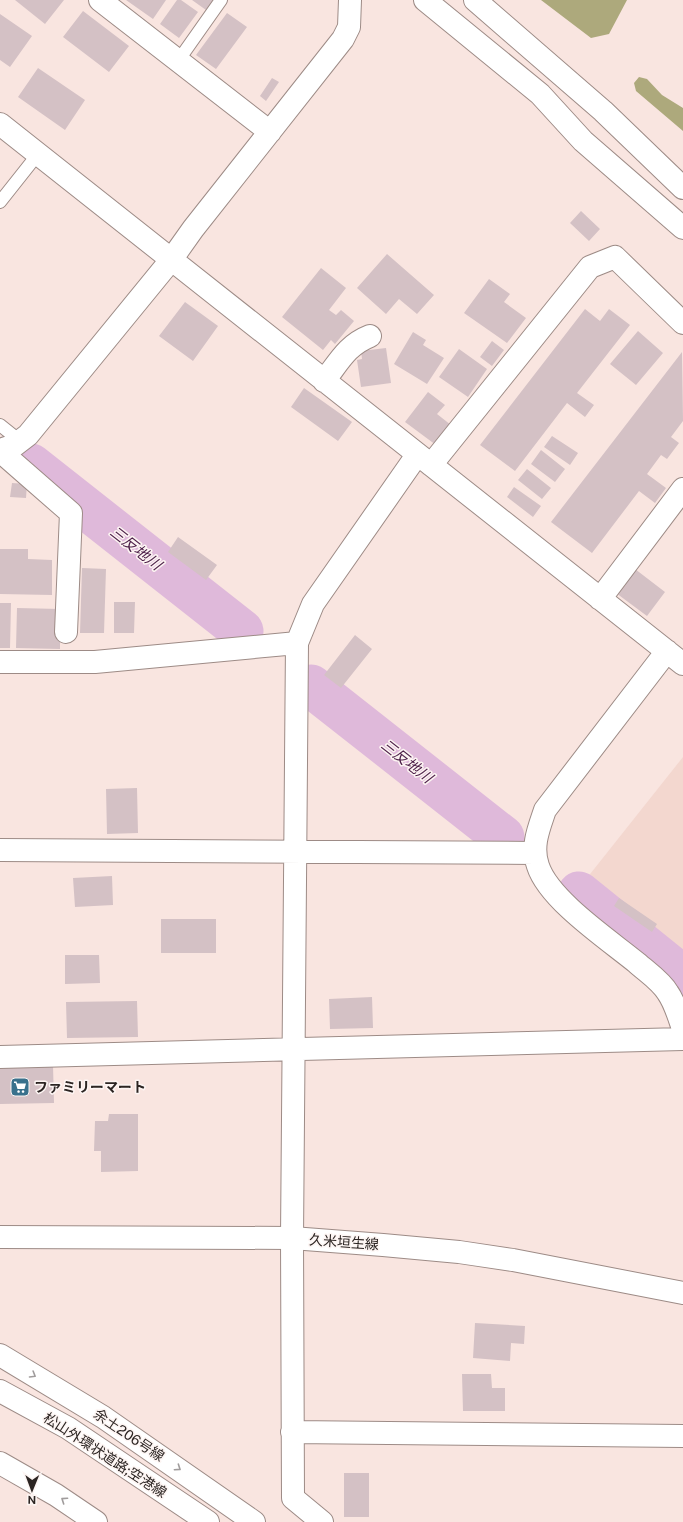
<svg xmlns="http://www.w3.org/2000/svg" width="683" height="1522" viewBox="0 0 683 1522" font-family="'Public Sans','Noto Sans JP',sans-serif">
	<rect width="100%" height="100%" fill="#f9e5e0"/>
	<path fill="#f3d7cf" d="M 683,757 L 683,962 L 583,883 Z"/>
	<path fill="#ada97c" d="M 541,0 L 627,0 L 609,34 L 591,38 Z
		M 639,77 L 647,79 L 662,95 L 683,108 L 683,131 L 636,91 L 634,83 Z"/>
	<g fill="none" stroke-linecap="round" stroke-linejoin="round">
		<path stroke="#dfb9da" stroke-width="43" d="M 31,465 L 242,631
			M 311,686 L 503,837
			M 579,893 L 683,977"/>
	</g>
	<path fill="#d4c1c5" d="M 15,0 L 64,0 L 45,24 Z
		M 126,0 L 166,0 L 153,19 Z
		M 177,0 L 181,0 L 198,12 L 179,38 L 160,24 Z
		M 192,0 L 213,0 L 206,10 Z
		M 83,11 L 129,46 L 109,72 L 63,37 Z
		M 227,13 L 247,27 L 216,69 L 196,55 Z
		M 0,14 L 32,36 L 10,67 L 0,60 Z
		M 38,68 L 85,100 L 65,130 L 18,97 Z
		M 272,78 L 279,82 L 266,101 L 260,96 Z
		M 581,211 L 600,229 L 589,241 L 570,223 Z
		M 387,254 L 434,295 L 417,314 L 399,299 L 386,314 L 357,288 Z
		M 321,268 L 346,288 L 329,310 L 336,315 L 341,310 L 354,321 L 335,344 L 331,340 L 323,350 L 282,317 Z
		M 489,279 L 510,294 L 504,302 L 526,318 L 507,343 L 464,313 Z
		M 185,302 L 218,326 L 193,361 L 159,336 Z
		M 585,309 L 600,321 L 609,309 L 630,325 L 577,393 L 594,405 L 585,417 L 567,403 L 515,471 L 480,445 Z
		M 638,331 L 663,353 L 636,385 L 610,364 Z
		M 413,332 L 426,340 L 423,345 L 444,358 L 427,384 L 394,364 Z
		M 492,341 L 504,350 L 492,366 L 480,357 Z
		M 386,348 L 391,383 L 361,387 L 357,360 L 362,359 L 361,351 Z
		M 459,349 L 487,369 L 468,397 L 439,377 Z
		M 682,352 L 683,421 L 671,437 L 679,443 L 667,459 L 661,455 L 647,474 L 666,488 L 655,503 L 639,491 L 592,553 L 551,522 Z
		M 304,388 L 352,422 L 338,441 L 291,407 Z
		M 428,392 L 445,405 L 437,414 L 451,425 L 436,445 L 405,422 Z
		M 552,436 L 578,453 L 570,465 L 544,447 Z
		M 541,450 L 565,469 L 555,482 L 531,464 Z
		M 527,469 L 551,488 L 542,499 L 518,480 Z
		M 12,483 L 27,484 L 26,498 L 10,497 Z
		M 514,487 L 541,506 L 533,517 L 507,497 Z
		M 178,537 L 217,565 L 206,580 L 168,552 Z
		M 0,549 L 28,549 L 28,559 L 52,560 L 52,595 L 0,594 Z
		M 82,568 L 106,569 L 104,633 L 80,633 Z
		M 635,569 L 665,592 L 647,616 L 616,593 Z
		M 114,602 L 135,602 L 134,633 L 114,633 Z
		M 0,603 L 11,603 L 10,648 L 0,648 Z
		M 17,608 L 60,609 L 60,649 L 16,648 Z
		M 355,635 L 372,649 L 341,688 L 324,675 Z
		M 137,788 L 138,833 L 107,834 L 106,789 Z
		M 112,876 L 113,905 L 75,907 L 73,878 Z
		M 619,898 L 657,924 L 652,932 L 614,906 Z
		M 161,919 L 216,919 L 216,953 L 161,953 Z
		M 65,955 L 99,955 L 100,983 L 65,984 Z
		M 372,997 L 373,1028 L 330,1029 L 329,999 Z
		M 137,1001 L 138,1037 L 67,1038 L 66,1002 Z
		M 53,1065 L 54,1103 L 0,1104 L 0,1066 Z
		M 109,1114 L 138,1114 L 138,1171 L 101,1172 L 101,1151 L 94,1151 L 95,1121 L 108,1121 Z
		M 475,1323 L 525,1326 L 524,1344 L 511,1343 L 510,1361 L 473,1358 Z
		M 462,1374 L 491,1374 L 492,1388 L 505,1388 L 505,1411 L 463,1411 Z
		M 344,1473 L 369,1473 L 369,1517 L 344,1517 Z"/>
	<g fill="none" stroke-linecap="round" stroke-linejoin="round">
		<defs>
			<path id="service" d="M 178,61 L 221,0
				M 0,202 L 38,154
				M 0,425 L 20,441"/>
			<path id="minor" d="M 100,0 L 270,132
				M 425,0 L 540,94 L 583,141 L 683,228
				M 475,0 L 603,111 L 683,188
				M 0,124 L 683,664
				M 324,381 C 339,362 347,345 370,336
				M 0,450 L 15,445 L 28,435 L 171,260 L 193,229 L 343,39 L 349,27 L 350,0
				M 0,451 L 71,513 L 66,632
				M 431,465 L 590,267 L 615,257 L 683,323
				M 600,599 L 683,489
				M 667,651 L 545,810 C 539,828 531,846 538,866 C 549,900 609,940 637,963 C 647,972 661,981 668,993 C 675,1003 679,1017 683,1029
				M 0,662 L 95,662 L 297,643
				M 0,850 L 535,853
				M 0,1057 L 683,1039
				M 292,1432 L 683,1436
				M 322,1522 L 293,1498 L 292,1238 L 297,643 L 313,604 L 417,455"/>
			<path id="tertiary" d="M 0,1355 L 103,1417 L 254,1522
				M 0,1463 L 56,1495 L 96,1522"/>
			<path id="secondary" d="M 0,1237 L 292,1238 L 383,1245 L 459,1252 L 513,1260 L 683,1293"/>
			<path id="motorway" d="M 0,1391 L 68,1428 L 208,1522"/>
		</defs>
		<use href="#service" stroke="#9d8b86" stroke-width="14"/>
		<use href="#minor" stroke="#9d8b86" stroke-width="24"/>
		<use href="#tertiary" stroke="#9d8b86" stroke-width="24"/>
		<use href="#secondary" stroke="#9d8b86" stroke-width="24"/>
		<use href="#motorway" stroke="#9d8b86" stroke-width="24"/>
		<use href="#service" stroke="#fff" stroke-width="12"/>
		<use href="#minor" stroke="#fff" stroke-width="22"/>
		<use href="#tertiary" stroke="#fff" stroke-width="22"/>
		<use href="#secondary" stroke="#fff" stroke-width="22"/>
		<use href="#motorway" stroke="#fff" stroke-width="22"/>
	</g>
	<defs><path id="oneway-chevron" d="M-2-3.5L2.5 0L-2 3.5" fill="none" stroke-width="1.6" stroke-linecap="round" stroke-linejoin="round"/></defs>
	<g stroke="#a09c9c">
		<use href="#oneway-chevron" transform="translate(33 1375) rotate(31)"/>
		<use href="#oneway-chevron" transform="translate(178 1468) rotate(34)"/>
		<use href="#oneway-chevron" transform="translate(64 1500) rotate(-146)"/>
	</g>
	<defs>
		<symbol id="supermarket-square" viewBox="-11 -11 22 22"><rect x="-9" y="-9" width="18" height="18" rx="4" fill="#39718c" stroke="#fdf5f3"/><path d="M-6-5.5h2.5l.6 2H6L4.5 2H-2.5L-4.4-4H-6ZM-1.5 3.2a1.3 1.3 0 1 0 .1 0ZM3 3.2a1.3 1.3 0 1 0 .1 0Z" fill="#fff"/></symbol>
	</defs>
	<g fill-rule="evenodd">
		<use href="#supermarket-square" x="9" y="1076" width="22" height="22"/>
	</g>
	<g text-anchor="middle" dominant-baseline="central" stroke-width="3" stroke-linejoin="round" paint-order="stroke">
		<g font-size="14" font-weight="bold" fill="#2b2422" stroke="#fdf5f3" text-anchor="start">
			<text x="34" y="1087">ファミリーマート</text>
		</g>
		<g font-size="14" fill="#2b2422" stroke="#fdf5f3">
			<text transform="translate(344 1242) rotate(4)">久米垣生線</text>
			<text transform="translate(129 1435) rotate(34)">余土206号線</text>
			<text transform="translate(105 1455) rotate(33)">松山外環状道路;空港線</text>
		</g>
		<g font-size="15" font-style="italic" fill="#4d1f49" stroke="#fdf5f3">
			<text transform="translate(136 548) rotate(38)">三反地川</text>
			<text transform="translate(407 761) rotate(38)">三反地川</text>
		</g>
	</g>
	<g transform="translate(32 1490) rotate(181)" stroke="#fdf5f3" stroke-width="3" paint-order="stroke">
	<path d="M0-3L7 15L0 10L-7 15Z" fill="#2b2422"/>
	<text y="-6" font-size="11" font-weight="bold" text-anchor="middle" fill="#2b2422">N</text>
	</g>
</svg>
